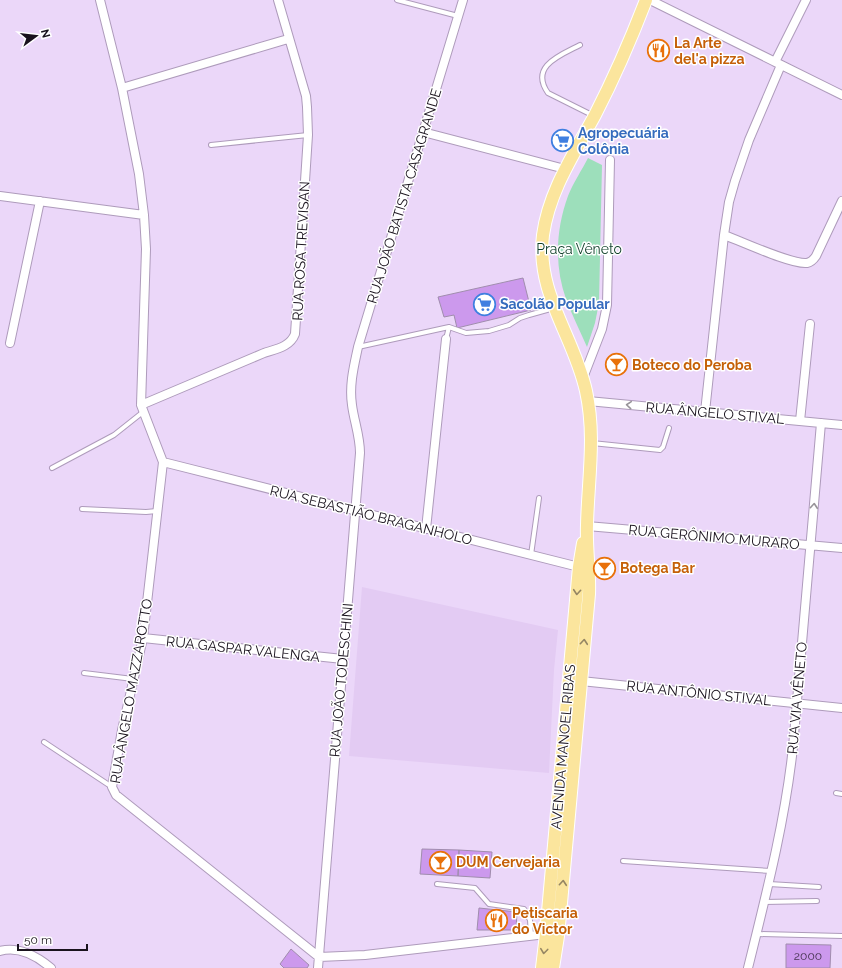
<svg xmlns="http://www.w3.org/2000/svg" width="842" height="968" viewBox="0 0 842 968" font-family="Raleway,sans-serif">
	<rect width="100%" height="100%" fill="#ebd7f9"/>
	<path fill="#e3cbf3" d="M 362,587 L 558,630 L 554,670 L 549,773 L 349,756 Z"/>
	<path fill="#9ddfbb" d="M 588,158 L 602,165 L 599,303 L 595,323 L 587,347 C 580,331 572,315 566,299 C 554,265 556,229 568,196 C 573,183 582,170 588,158 Z"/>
	<path fill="#cc99ed" stroke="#a08dad" d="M 523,278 L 531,310 L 457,328 L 454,315 L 444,317 L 438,297 Z
		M 422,849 L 459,850 L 458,876 L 420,874 Z
		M 459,850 L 492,852 L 490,878 L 458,876 Z
		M 479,908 L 517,912 L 516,930 L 477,930 Z
		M 786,944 L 831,945 L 830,968 L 786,968 Z
		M 291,949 L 309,965 L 307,968 L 284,968 L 280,964 Z"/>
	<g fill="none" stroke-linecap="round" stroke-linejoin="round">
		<defs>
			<path id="lane" d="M 397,0 L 458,16
				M 580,45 C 561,55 529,66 548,93 L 594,116
				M 211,145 L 308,135
				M 446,339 L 449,327
				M 358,347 L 449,327 L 466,333 L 489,331 L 509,325 L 520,318 L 529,315 L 554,308
				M 592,443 L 660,450 L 663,447 L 669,428
				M 52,468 L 114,435 L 143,412
				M 82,509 L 146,512 L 157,511
				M 531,555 L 539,498
				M 84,673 L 133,679
				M 44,742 L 112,787
				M 836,793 L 842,794
				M 623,861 L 771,871
				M 437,884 L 475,888 L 489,904 L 524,909 L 530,920 L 531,936
				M 769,884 L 819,887
				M 764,902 L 817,901
				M 757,934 L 842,936"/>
			<path id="street" d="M 100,0 L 122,88 L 139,174 L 144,215 L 146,249 L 141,405 L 163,462 L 143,638 L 122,730 L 112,787 L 116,795 L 319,957 L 365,955 L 546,934 L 558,936
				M 650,0 L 842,95
				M 775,62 L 806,0
				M 122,88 L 288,39
				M 423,132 L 565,169
				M 0,196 L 144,215
				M 724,235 C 741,241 792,265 807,263 C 812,262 814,259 816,256 L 842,201
				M 10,343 L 40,201
				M 583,378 L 602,329 L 607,305 L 610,160
				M 588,401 L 842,425
				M 141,405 L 264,353 C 276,349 290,347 295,334 L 308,135 L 307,107 L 306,96 L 278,0
				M 705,412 L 724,235 L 729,202 L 735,181 L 749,140 L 781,65
				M 800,421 L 810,324
				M 163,462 L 579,567
				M 587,526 L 842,548
				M 426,529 L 446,339
				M 143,638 L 343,659
				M 581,681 L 842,708
				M 0,951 C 18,946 37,956 51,968
				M 318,968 L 360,453 C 360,436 354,421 352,405 C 349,385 354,366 358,347 L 463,0
				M 748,968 C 766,895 785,822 793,747 L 821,423"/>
			<path id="primary" d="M 542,968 L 546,934 L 579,567 L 583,543
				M 553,968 L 558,936 L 589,594 C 590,571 586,549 587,525 C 588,480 596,436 586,391 C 574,336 536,294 543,235 C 549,191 574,154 595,115 C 614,78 631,39 646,0"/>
		</defs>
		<use href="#lane" stroke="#ae9bbb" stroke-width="6"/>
		<use href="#street" stroke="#ae9bbb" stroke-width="10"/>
		<use href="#primary" stroke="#fff" stroke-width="14"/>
		<use href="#lane" stroke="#fff" stroke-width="4"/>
		<use href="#street" stroke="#fff" stroke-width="8"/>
		<use href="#primary" stroke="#fbe59d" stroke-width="12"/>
	</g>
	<defs><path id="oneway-chevron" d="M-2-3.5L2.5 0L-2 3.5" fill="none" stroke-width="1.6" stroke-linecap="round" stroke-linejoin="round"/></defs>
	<g stroke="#989499">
		<use href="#oneway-chevron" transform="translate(629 405) rotate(-175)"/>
		<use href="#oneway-chevron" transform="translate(814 506) rotate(-85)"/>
	</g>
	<g stroke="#958663">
		<use href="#oneway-chevron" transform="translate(577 592) rotate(95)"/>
		<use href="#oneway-chevron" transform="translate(584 642) rotate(-85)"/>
		<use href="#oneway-chevron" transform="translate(563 883) rotate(-85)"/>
		<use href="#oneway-chevron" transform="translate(544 951) rotate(97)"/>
	</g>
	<defs>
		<symbol id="restaurant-ring" viewBox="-11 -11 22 22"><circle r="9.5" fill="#fff" stroke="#e8710a" stroke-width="1.5"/><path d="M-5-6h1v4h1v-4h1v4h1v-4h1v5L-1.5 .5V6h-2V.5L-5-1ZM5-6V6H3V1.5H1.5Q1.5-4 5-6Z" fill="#e8710a"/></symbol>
		<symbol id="supermarket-ring" viewBox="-11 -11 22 22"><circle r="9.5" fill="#fff" stroke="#3f7fe0" stroke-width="1.5"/><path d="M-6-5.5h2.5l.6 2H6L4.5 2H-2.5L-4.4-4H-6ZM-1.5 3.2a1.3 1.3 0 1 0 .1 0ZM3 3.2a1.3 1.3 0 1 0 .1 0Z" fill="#3f7fe0"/></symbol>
		<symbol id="bar-ring" viewBox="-11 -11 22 22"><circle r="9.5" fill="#fff" stroke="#e8710a" stroke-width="1.5"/><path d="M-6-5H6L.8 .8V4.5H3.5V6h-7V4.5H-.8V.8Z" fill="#e8710a"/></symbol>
	</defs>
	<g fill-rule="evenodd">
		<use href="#restaurant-ring" x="646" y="38" width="25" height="25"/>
		<use href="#supermarket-ring" x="550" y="128" width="25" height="25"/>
		<use href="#supermarket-ring" x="472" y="292" width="25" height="25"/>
		<use href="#bar-ring" x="604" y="352" width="25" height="25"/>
		<use href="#bar-ring" x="592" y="556" width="25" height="25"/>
		<use href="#bar-ring" x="428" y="850" width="25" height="25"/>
		<use href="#restaurant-ring" x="484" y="908" width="25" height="25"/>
	</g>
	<g text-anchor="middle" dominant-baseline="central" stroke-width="3" stroke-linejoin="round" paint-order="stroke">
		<g font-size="12" fill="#463451">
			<text x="808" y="956">2000</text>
		</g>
		<g font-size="14" font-weight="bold" fill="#c56008" stroke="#fff" text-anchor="start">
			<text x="674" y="43">La Arte<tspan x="674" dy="16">del'a pizza</tspan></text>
			<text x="632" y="365">Boteco do Peroba</text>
			<text x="620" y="568">Botega Bar</text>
			<text x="456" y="862">DUM Cervejaria</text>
			<text x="512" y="913">Petiscaria<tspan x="512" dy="16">do Victor</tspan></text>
		</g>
		<g font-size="14" font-weight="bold" fill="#366cbe" stroke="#fff" text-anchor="start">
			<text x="578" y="133">Agropecuária<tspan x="578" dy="16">Colônia</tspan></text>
			<text x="500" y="304">Sacolão Popular</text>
		</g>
		<g font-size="14" fill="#19121d" stroke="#fff">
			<text transform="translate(404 196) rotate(-73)">RUA JOÃO BATISTA CASAGRANDE</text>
			<text transform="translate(301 251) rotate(-87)">RUA ROSA TREVISAN</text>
			<text transform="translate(715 413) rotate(5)">RUA ÂNGELO STIVAL</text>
			<text transform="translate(371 515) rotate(14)">RUA SEBASTIÃO BRAGANHOLO</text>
			<text transform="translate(714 537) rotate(5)">RUA GERÔNIMO MURARO</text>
			<text transform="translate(243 649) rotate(6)">RUA GASPAR VALENGA</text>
			<text transform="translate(341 680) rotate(-85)">RUA JOÃO TODESCHINI</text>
			<text transform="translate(131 691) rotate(-80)">RUA ÂNGELO MAZZAROTTO</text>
			<text transform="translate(699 693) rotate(6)">RUA ANTÔNIO STIVAL</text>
			<text transform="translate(797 698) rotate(-85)">RUA VIA VÊNETO</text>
			<text transform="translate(563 747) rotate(-85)">AVENIDA MANOEL RIBAS</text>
		</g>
		<g font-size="14" fill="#0e3e28" stroke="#fff">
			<text x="579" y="249">Praça Vêneto</text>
		</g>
	</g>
	<g transform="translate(36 36) rotate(75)" stroke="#ffffff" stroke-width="3" paint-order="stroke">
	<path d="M0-3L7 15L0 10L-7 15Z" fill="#19121d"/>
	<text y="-6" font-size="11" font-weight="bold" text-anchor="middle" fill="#19121d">N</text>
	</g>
	<path d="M18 944v6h69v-6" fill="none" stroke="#19121d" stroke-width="2"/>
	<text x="24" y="944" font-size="12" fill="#19121d" stroke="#ffffff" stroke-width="3" paint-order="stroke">50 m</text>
</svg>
